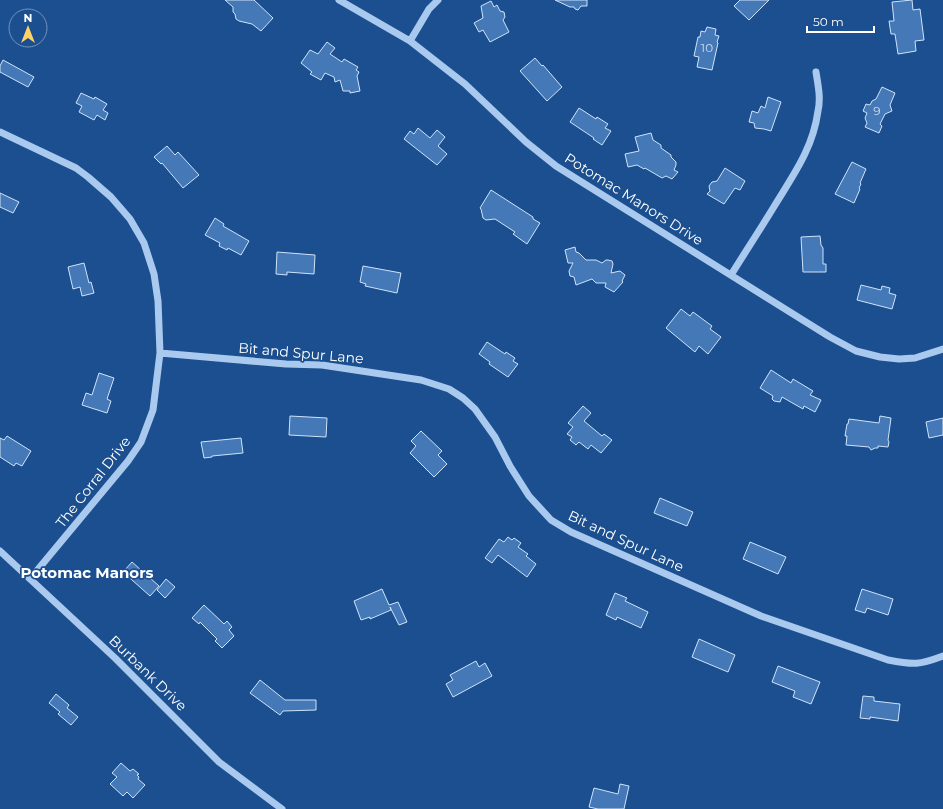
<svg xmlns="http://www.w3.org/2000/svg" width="943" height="809" viewBox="0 0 943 809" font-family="Montserrat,sans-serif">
	<rect width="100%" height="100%" fill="#1b4f8f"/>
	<path fill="#4478b7" stroke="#cfe3fa" d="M 225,0 L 254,0 L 273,18 L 261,31 L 252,24 L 239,21 L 236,19 L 235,14 L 233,12 L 233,7 Z
		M 555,0 L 587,0 L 587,6 L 581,6 L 578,10 L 575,9 L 574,7 L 570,7 Z
		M 740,0 L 769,0 L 749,20 L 734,6 Z
		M 912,0 L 913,10 L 920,9 L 924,40 L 915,41 L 916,51 L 898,54 L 895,34 L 891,34 L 889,21 L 894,21 L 892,2 Z
		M 491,1 L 494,7 L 497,5 L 500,11 L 504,12 L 505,17 L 503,20 L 509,32 L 490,42 L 483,30 L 479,32 L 474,23 L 483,18 L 481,6 Z
		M 707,27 L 716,29 L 715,35 L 719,36 L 717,42 L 718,43 L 712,70 L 697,67 L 699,57 L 694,56 L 698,37 L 700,37 L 701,31 L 705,32 Z
		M 327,42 L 335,48 L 330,54 L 342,62 L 344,59 L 358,67 L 356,70 L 359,72 L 357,76 L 360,91 L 350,93 L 350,91 L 343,91 L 340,80 L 335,82 L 334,77 L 325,73 L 321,80 L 310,74 L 312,72 L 301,63 L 310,50 L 318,54 Z
		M 535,58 L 542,66 L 543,65 L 562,87 L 547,101 L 520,71 Z
		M 3,60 L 34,77 L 28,87 L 0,72 L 0,66 Z
		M 882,87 L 895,93 L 890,105 L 892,111 L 885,114 L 880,124 L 882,126 L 879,133 L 865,127 L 867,123 L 865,118 L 867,113 L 863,111 L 866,104 L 870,105 L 872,101 L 876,99 Z
		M 81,93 L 94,99 L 95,97 L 107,104 L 103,110 L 108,113 L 105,120 L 97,115 L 94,120 L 79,112 L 82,106 L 76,103 Z
		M 768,97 L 781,102 L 771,131 L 764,129 L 755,128 L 754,123 L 749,122 L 752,111 L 758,113 L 761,106 L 765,108 Z
		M 579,108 L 596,119 L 597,117 L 608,124 L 605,128 L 611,131 L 602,145 L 593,139 L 594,138 L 570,122 Z
		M 418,128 L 430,138 L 437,130 L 445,137 L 438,146 L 447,154 L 437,165 L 404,139 L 410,131 L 414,134 Z
		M 651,133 L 653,140 L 661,145 L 661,148 L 671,155 L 671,157 L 676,162 L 676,165 L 674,170 L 678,172 L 672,179 L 666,176 L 662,178 L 645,168 L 644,169 L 637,165 L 628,167 L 625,154 L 639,151 L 635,137 Z
		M 167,146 L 175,155 L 178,152 L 199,175 L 183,188 L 162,163 L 161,164 L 154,157 Z
		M 852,162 L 866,169 L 860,183 L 861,184 L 859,188 L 860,189 L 854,203 L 835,194 Z
		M 725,168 L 745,181 L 740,190 L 735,188 L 724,204 L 707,194 L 710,191 L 709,186 L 712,182 L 717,181 Z
		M 491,190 L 533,217 L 533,219 L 540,223 L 527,244 L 513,234 L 515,232 L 495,219 L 486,220 L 483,218 L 481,209 L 480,208 Z
		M 0,193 L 19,202 L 13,213 L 0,207 Z
		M 215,218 L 224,224 L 223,226 L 249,241 L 241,255 L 228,248 L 227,250 L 219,246 L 220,243 L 205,235 Z
		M 820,236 L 821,245 L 823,248 L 823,264 L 826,264 L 826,272 L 803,272 L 801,237 Z
		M 575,247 L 576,252 L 579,253 L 586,260 L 596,260 L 602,263 L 606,260 L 608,260 L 612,261 L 613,264 L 611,273 L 620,271 L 625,275 L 622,281 L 623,282 L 614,292 L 605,287 L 606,283 L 596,283 L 592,279 L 576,285 L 574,277 L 570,276 L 569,271 L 573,263 L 568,263 L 565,250 Z
		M 277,252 L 315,255 L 314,274 L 287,272 L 287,275 L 276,274 Z
		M 84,263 L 89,283 L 91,282 L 94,293 L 82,296 L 80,287 L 73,289 L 68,267 Z
		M 363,266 L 401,273 L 397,293 L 365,286 L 366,284 L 360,282 Z
		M 861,285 L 881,290 L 882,286 L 890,288 L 889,293 L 896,295 L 892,309 L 857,300 Z
		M 681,309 L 690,316 L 693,312 L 712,326 L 710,329 L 721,337 L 708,354 L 699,346 L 695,352 L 666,328 Z
		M 487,342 L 505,354 L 506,352 L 515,358 L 513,361 L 518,364 L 508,377 L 489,364 L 490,362 L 479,354 Z
		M 771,370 L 791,383 L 793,379 L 813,391 L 810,395 L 821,400 L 815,412 L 804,406 L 803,409 L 782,397 L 780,402 L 774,401 L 772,399 L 773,396 L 760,388 Z
		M 99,373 L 114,378 L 107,399 L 111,401 L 107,413 L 82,405 L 86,393 L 92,395 Z
		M 583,406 L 591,413 L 584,421 L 602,436 L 604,434 L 612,440 L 601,453 L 591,445 L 588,449 L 579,442 L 576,445 L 570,440 L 572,437 L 567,434 L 573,427 L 568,423 Z
		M 290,416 L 327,418 L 326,437 L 289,435 Z
		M 880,416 L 891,418 L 888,440 L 889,442 L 888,447 L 878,446 L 878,448 L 875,448 L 871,450 L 869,447 L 846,445 L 847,436 L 845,436 L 847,424 L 848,424 L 849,419 L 879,423 Z
		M 943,418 L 943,435 L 929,438 L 926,422 Z
		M 421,431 L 442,451 L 438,455 L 447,464 L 434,477 L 410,453 L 416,446 L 411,441 Z
		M 7,436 L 31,451 L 22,466 L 16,463 L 14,466 L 0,457 L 0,438 L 4,440 Z
		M 241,438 L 243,453 L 212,456 L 212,457 L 204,458 L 201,442 Z
		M 660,498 L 693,512 L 687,526 L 654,513 Z
		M 508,537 L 512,540 L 514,538 L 521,543 L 518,547 L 528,554 L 526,556 L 536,564 L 527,577 L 498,555 L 492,563 L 485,558 L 499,539 L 504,542 Z
		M 750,542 L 786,557 L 778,574 L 743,559 Z
		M 132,562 L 159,586 L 150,596 L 123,572 Z
		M 166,579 L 175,587 L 165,598 L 157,590 Z
		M 382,589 L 389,605 L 398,602 L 407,622 L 399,625 L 390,607 L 391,610 L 370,619 L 370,617 L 361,620 L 354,601 Z
		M 862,589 L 893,599 L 888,615 L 867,608 L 865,613 L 855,610 Z
		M 615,593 L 627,598 L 625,601 L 648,612 L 641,628 L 617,617 L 616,620 L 606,615 Z
		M 204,605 L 224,624 L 227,621 L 232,627 L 229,630 L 234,636 L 222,648 L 215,641 L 217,639 L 200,622 L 199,624 L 192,618 Z
		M 699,639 L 735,655 L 728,672 L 692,657 Z
		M 476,661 L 479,667 L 485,663 L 492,676 L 453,697 L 446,684 L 453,680 L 450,675 Z
		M 778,666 L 820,682 L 811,704 L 793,697 L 795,691 L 772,682 Z
		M 260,680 L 285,700 L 316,700 L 316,710 L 283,711 L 280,715 L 250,693 Z
		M 56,694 L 69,705 L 67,708 L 78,717 L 71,725 L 58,714 L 60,712 L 49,703 Z
		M 863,696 L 874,697 L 874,701 L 900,704 L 898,721 L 870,717 L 870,719 L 860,718 Z
		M 121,763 L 130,771 L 133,769 L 139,774 L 137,775 L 139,777 L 138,779 L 145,785 L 133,798 L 127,792 L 123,796 L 110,784 L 117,777 L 112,773 Z
		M 620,784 L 629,786 L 624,809 L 598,809 L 589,807 L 594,788 L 618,794 Z"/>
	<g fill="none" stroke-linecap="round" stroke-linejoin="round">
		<path stroke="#a9c9ee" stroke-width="7" d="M 339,0 L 410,41 L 465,84 L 526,142 L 556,166 L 830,337 L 856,351 L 880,357 L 899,359 L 915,358 L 943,349
			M 410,41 L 429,9 L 438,0
			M 0,132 L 76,168 L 88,177 L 111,197 L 130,219 L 144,243 L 154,274 L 158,301 L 160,353 L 153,410 L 141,442 L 128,461 L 30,579
			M 731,275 C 746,251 761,228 775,205 C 794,174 813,148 818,111 C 821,98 818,85 816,72
			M 160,353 L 286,364 L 322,365 L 421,380 L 449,389 L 463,398 L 475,409 L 495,437 L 510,466 L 529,496 L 551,520 L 571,532 L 761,616 L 888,660 C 914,665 919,665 943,656
			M 0,551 L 115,658 L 219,762 L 282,809"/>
	</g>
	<g text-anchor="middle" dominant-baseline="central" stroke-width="3.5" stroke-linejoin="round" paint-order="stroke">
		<g font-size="12" fill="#d0dded">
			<text x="707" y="47">10</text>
			<text x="877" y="110">9</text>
		</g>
		<g font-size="14" fill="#fff" stroke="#1b4f8f">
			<text transform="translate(634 199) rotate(32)">Potomac Manors Drive</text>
			<text transform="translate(301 353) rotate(5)">Bit and Spur Lane</text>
			<text transform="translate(93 482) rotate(-52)">The Corral Drive</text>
			<text transform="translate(626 541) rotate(25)">Bit and Spur Lane</text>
			<text transform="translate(148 673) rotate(44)">Burbank Drive</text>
		</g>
		<g font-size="15" font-weight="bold" fill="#fff" stroke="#1b4f8f">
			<text x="87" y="572">Potomac Manors</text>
		</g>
	</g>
	<g transform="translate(28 28)"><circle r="19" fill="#1b4f8f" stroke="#7695bc"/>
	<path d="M0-3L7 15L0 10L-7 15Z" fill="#ffd166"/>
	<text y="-6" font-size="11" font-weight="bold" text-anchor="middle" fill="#ffffff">N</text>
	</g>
	<path d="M807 26v6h67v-6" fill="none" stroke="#ffffff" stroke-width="2"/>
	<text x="813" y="26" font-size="12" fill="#ffffff" stroke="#1b4f8f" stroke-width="3" paint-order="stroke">50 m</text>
</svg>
